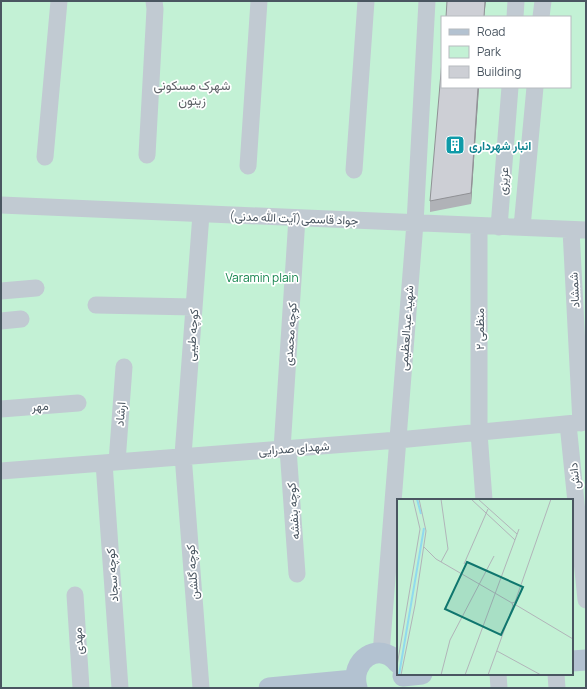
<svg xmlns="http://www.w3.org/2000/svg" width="587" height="689" viewBox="0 0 587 689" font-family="Manrope,Vazirmatn,sans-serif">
	<rect width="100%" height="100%" fill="#f5f3f3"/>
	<path fill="#c3f1d5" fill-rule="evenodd" d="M 1,1 L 586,1 L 586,688 L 1,688 ZM 442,17 L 570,17 L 570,87 L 442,87 ZM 398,500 L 572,500 L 572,674 L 398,674 Z"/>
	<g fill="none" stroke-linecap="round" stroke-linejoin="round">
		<path stroke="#c1cad2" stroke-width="17" d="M 515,17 L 516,1
			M 541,17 L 543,1
			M 147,155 L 155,9 L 154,1
			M 45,157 L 59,1
			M 248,166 L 259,1
			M 354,170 L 366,1
			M 1,205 L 586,230
			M 479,226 L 479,433 L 484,500
			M 499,227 L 510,87
			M 522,227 L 535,87
			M 571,230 L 581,423
			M 1,291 L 36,288
			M 96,305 L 194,307
			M 1,321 L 21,319
			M 1,409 L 78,403
			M 568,424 L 586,600
			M 282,449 L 297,218
			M 288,449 L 297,574
			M 117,462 L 124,367
			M 104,463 L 120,688
			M 1,471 L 398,440 L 586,422
			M 75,595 L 81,688
			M 381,654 L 415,223 L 427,1
			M 498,674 L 499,688
			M 556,674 L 557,688
			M 201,688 L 183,455 L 201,214"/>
		<path stroke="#b3c2d1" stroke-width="21" d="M 572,661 L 586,660
			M 403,676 L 422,674
			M 269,688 L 354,680
			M 357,688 C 349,660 379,640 398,663"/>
	</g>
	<path fill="#b0b2b7" d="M 479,87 L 471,204 L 430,212 L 430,201 Z"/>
	<path fill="#909195" d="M 485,1 L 486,1 L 484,17 Z
		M 478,87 L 479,87 L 471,204 L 471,193 Z"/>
	<path fill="#cdcfd5" stroke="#909195" d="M 447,1 L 485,1 L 484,17 L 446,17 Z
		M 442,61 L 442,87 L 478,87 L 471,193 L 430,201 Z"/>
	<defs>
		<symbol id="building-square" viewBox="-11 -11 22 22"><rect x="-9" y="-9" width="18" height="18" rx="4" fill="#0f9aa8" stroke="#fff"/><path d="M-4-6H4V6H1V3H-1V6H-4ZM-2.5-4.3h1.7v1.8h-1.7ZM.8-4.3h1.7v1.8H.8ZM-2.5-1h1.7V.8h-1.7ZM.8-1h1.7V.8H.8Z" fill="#fff"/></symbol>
	</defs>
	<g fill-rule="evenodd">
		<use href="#building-square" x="444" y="134" width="22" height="22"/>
	</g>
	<g text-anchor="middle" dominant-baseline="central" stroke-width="3.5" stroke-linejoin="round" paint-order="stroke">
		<g font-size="12" font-weight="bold" fill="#0d838f" stroke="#fff" text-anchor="start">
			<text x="469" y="145">انبار شهرداری</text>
		</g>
		<g font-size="12" fill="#4a5661" stroke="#fff">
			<text transform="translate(503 181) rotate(-86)">عزیزی</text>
			<text transform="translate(294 218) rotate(2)">جواد قاسمی(آیت الله مدنی)</text>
			<text transform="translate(574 290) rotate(-93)">شمشاد</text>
			<text transform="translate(406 328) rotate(-86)">شهید عبدالعظیمی</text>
			<text transform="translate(479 329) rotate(-90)">منظمی ۲</text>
			<text transform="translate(290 334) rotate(-86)">کوچه محمدی</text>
			<text transform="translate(192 335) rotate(-86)">کوچه طیبی</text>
			<text transform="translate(40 406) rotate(-4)">مهر</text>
			<text transform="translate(120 414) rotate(-85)">ارشاد</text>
			<text transform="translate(294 448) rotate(-4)">شهدای صدرایی</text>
			<text transform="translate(574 476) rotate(-96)">دانش</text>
			<text transform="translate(293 511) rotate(-94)">کوچه بنفشه</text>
			<text transform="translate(192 572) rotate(-94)">کوچه گلشن</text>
			<text transform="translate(112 575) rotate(-94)">کوچه سجاد</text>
			<text transform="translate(78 641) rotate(-94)">مهدی</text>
		</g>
		<g font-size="12" fill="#17864f" stroke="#fff">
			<text x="262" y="277">Varamin plain</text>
		</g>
		<g font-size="13" fill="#5f6368" stroke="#fff">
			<text x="192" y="85">شهرک مسکونی<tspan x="192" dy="15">زیتون</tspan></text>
		</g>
	</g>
	<g transform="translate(397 499)">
		<rect width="176" height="176" fill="#f5f3f3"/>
		<path d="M 0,0 L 176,0 L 176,176 L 0,176 Z" fill="#c3f1d5"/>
		<path fill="none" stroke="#90daee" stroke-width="2" d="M 20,0 L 24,15M 2,176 L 27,29"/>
		<path fill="none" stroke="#b1b4b9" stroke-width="1" d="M 44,0 L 51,50 L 44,63M 74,0 L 118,41M 81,0 L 120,35M 27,48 L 39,60 L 115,104M 67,65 L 91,10M 118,103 L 154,0M 119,106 L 176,140M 100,152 L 144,176M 0,167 L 23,30 L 16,0M 4,176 L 18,106 L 29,32 L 22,0M 44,176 L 53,141 L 97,57M 68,176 L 122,30M 91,176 L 116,107 L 115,104 L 118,103 L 119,105 L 116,107"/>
		<path fill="#0f766e" fill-opacity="0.15" stroke="#0f766e" stroke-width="2" d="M 70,63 L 126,88 L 104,136 L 48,110 Z"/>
		<rect width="176" height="176" fill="none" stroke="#4a5661" stroke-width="2"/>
	</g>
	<rect width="587" height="689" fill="none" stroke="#4a5661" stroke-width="4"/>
	<rect x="441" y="16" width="130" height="72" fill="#ffffff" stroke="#b7bbc0"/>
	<rect x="449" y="29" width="20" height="6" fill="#b3c2d1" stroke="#b7bbc0"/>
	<text x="477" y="36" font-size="12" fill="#4a5661">Road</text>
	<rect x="449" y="46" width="20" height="12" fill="#c3f1d5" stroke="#b7bbc0"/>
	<text x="477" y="56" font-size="12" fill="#4a5661">Park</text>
	<rect x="449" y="66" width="20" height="12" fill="#cdcfd5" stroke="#b7bbc0"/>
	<text x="477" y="76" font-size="12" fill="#4a5661">Building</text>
</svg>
